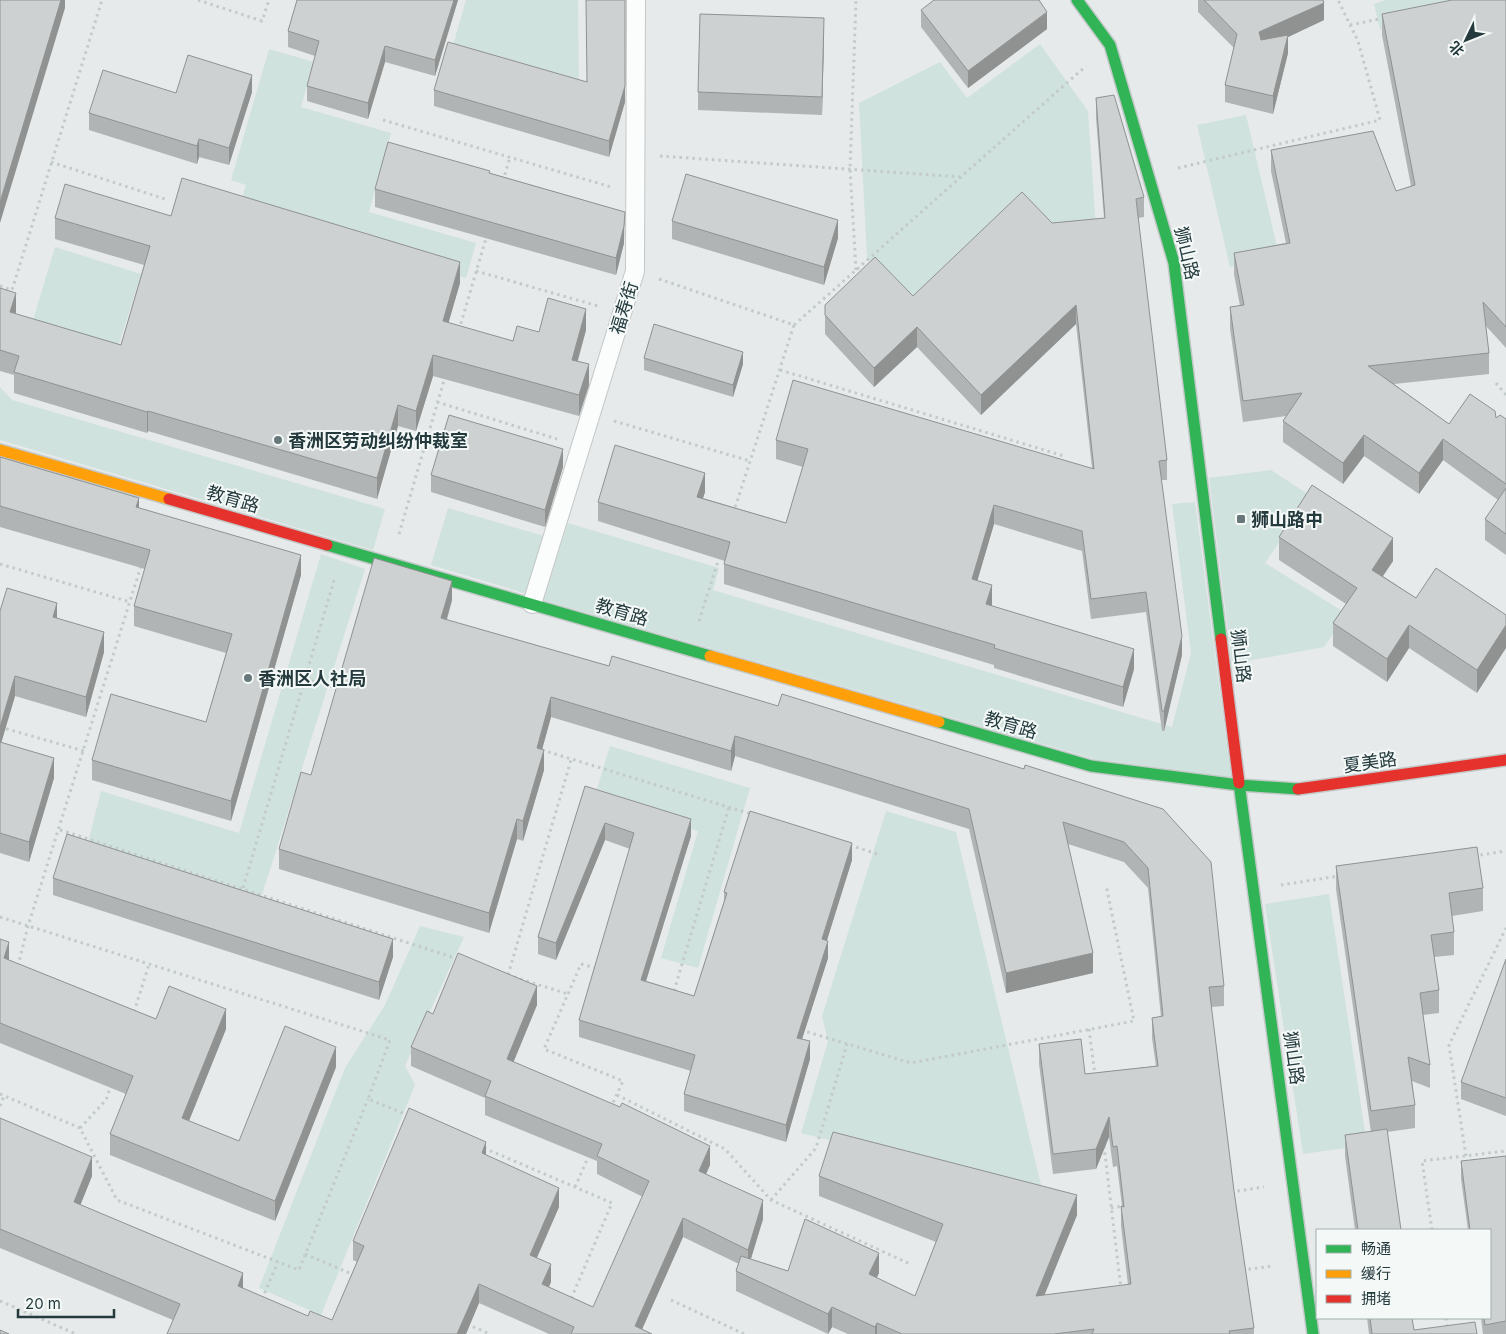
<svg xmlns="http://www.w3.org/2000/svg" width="1506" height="1334" viewBox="0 0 1506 1334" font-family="Inter,'Noto Sans SC',sans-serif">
	<rect width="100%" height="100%" fill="#e6eaea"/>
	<path fill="#d0e2dd" d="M 466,0 L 578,0 L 579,87 L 451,52 Z
		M 1385,0 L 1506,0 L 1506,4 L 1380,29 L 1374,4 Z
		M 1040,44 L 1088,111 L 1096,228 L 912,304 L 867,257 L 859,103 L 940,62 L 967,98 Z
		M 269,49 L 314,62 L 301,107 L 391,133 L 369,212 L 476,243 L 466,278 L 238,211 L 246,185 L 231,180 Z
		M 1246,115 L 1279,255 L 1230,267 L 1197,125 Z
		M 55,247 L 141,274 L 115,357 L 30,330 Z
		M 0,387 L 12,400 L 385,509 L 373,550 L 0,440 Z
		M 1271,470 L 1311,496 L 1265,563 L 1347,614 L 1324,647 L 1232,664 L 1209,478 Z
		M 1195,502 L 1231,777 L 1095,759 L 543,600 L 568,523 L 719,568 L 713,590 L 1172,727 L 1191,653 L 1172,504 Z
		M 448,508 L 544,536 L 527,594 L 431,565 Z
		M 321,554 L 365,569 L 261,898 L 87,846 L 101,791 L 239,833 Z
		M 610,746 L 750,788 L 698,968 L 661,958 L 698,831 L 594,799 Z
		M 886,811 L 956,832 L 1043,1193 L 801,1133 L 828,1041 L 822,1016 Z
		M 1329,894 L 1367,1145 L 1303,1154 L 1265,904 Z
		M 420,926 L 464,937 L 405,1066 L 415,1085 L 321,1315 L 259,1288 L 345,1068 L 385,1005 Z"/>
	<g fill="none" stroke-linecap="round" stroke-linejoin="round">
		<defs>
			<path id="lane" d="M 532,604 L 635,271 L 636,0"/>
			<path id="fast" d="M 1077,0 L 1110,45 L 1174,263 L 1221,639
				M 327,545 L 710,656
				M 939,722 L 1091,766 L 1239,785 L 1298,789
				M 1239,783 L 1313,1334"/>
			<path id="slow" d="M 0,450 L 169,499
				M 710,656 L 939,722"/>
			<path id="jam" d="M 169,499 L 327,545
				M 1221,639 L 1239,783
				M 1298,789 L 1506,760"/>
		</defs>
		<use href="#lane" stroke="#c3c7c7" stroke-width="20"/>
		<use href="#fast" stroke="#c3c8c8" stroke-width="14"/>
		<use href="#slow" stroke="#c3c8c8" stroke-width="14"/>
		<use href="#jam" stroke="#c3c8c8" stroke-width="14"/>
		<path stroke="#c2caca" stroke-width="3" stroke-dasharray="2.5 4" stroke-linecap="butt" d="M 198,0 L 262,21 L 269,0
			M 1350,25 L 1384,18
			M 383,120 L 611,187
			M 660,156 L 961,177
			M 51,162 L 165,199
			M 1178,168 L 1380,120 L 1358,41 L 1338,0
			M 503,181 L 510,157
			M 856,270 L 850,169 L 856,0
			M 476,271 L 598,306
			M 659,279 L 794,325 L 734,511
			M 0,286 L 12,290 L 102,0
			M 794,325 L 1086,66
			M 459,330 L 487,235
			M 780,370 L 1064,456
			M 1496,383 L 1506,395
			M 437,402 L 557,439
			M 614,421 L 750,461
			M 399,534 L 445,377
			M 0,564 L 130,602
			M 699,621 L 720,555
			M 305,679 L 339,689
			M 0,727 L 84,751
			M 542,750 L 751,814
			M 60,830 L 458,959
			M 850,845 L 880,855
			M 1474,856 L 1506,851
			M 1281,885 L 1339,876
			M 243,888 L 335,577
			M 0,917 L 390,1040 L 368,1099 L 410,1116
			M 18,966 L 28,926 L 141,566
			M 596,968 L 581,964 L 544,1049 L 623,1081 L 611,1107
			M 508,975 L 571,760
			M 514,977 L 568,994
			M 674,991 L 729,807
			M 134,1012 L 149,964
			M 1089,1029 L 1095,1075
			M 801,1030 L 911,1063 L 1134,1021 L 1106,885
			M 0,1094 L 80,1128 L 117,1200 L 299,1270 L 368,1099
			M 617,1095 L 725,1149 L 771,1200 L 910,1264
			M 0,1106 L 4,1096
			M 80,1128 L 106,1100 L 111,1085
			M 1104,1146 L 1121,1289
			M 484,1148 L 612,1203 L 571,1299
			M 1466,1156 L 1449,1045 L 1506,928
			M 575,1187 L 590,1153
			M 1231,1192 L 1264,1187
			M 771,1200 L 816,1148 L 847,1044
			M 1111,1208 L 1123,1206
			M 1432,1230 L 1422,1161 L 1506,1151
			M 305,1254 L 354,1275
			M 1242,1270 L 1273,1266
			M 262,1299 L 278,1262
			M 671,1300 L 744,1334
			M 0,1301 L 76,1334
			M 1446,1318 L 1447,1326
			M 467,1324 L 490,1334"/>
		<use href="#lane" stroke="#fbfcfc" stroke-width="18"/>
		<use href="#fast" stroke="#30b455" stroke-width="11"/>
		<use href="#slow" stroke="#ff9f0a" stroke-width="11"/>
		<use href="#jam" stroke="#e5322d" stroke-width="11"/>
	</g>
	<path fill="#b0b4b4" d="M 297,0 L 458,0 L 435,76 L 385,62 L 368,119 L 307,101 L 307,86 L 315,56 L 288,47 L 288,31 Z
		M 625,0 L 625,102 L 609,157 L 434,106 L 434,90 L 586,82 Z
		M 1198,0 L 1323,0 L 1324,20 L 1288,37 L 1288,53 L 1273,114 L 1225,102 L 1225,85 L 1234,48 L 1198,12 Z
		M 1506,0 L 1506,348 L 1486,326 L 1489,353 L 1489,374 L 1394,384 L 1449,424 L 1496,418 L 1506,419 L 1506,555 L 1485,540 L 1485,519 L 1498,500 L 1443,460 L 1419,494 L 1364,456 L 1343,484 L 1283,442 L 1283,421 L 1286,416 L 1243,422 L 1230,328 L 1230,307 L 1240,306 L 1234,274 L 1234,253 L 1286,243 L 1271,171 L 1271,150 L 1396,191 L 1411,186 L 1382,35 L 1382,14 Z
		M 921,10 L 1047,29 L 968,88 L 921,27 Z
		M 824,36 L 822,115 L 698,110 L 698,92 Z
		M 252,92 L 229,165 L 199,157 L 197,164 L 89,130 L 89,113 L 176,93 Z
		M 1096,98 L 1144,197 L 1144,217 L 1138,218 L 1167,460 L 1167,480 L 1161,480 L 1182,655 L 1164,731 L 1162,731 L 1146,612 L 1091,619 L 1082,551 L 994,524 L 977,581 L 992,606 L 1134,669 L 1123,707 L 994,668 L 994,665 L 724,584 L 724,564 L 725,561 L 598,521 L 598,502 L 705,492 L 703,498 L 786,523 L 803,467 L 776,459 L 776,440 L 1092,468 L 1076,324 L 981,415 L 917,347 L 874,387 L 825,334 L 825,305 L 913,296 L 1052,223 L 1104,218 L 1096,118 Z
		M 490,173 L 625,212 L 624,243 L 616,275 L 375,207 L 375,189 Z
		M 171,216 L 460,283 L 448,323 L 513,341 L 539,332 L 586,330 L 578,361 L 589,385 L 579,416 L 433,376 L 416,431 L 398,426 L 377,499 L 148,431 L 147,433 L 14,393 L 14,375 L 0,371 L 0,288 L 16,314 L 121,345 L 144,265 L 55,239 L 55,218 Z
		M 672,221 L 838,238 L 824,285 L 672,239 Z
		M 644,358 L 743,364 L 733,397 L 644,370 Z
		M 0,457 L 139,508 L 301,575 L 231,821 L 92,780 L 92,760 L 206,722 L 226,653 L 134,626 L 134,606 L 145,569 L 0,527 Z
		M 563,467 L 545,527 L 431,492 L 431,475 Z
		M 1279,537 L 1393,561 L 1383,576 L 1416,598 L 1506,615 L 1477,693 L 1409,648 L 1387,682 L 1333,646 L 1333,623 L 1346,604 L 1279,560 Z
		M 452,600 L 447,620 L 609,666 L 778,706 L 1024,769 L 1163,809 L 1224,986 L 1224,1006 L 1211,1007 L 1234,1191 L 1254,1328 L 1254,1334 L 848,1334 L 832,1327 L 828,1334 L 736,1291 L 736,1271 L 739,1264 L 683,1237 L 642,1329 L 652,1334 L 549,1334 L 479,1303 L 466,1334 L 167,1334 L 173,1320 L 0,1248 L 0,1118 L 92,1176 L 80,1205 L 243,1289 L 308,1316 L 332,1320 L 357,1262 L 353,1260 L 353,1241 L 486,1155 L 559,1207 L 537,1258 L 551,1282 L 549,1287 L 593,1307 L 643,1197 L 597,1174 L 597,1161 L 485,1115 L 485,1098 L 411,1066 L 411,1047 L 433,1014 L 537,1005 L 513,1062 L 710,1165 L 706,1174 L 763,1219 L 751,1259 L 788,1271 L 879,1273 L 876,1278 L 915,1296 L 936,1242 L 819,1196 L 819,1176 L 1077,1215 L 1044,1295 L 1128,1285 L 1121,1226 L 1121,1206 L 1122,1206 L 1117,1166 L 1113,1167 L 1109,1137 L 1096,1169 L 1053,1174 L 1039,1064 L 1039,1044 L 1085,1074 L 1156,1066 L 1152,1038 L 1152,1018 L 1161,1017 L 1148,888 L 1124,862 L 1068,844 L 1093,973 L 1006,993 L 969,829 L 735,756 L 731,771 L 551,717 L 542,749 L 544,770 L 523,841 L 517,839 L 489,933 L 279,869 L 279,849 L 311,775 Z
		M 0,611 L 57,618 L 104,652 L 86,717 L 15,696 L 1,743 L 54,778 L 29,862 L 0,853 Z
		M 585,786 L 691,836 L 646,981 L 694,996 L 724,901 L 724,892 L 852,860 L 827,940 L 828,958 L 802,1039 L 810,1059 L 786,1142 L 684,1111 L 684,1094 L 691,1071 L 579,1037 L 579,1020 L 630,849 L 605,840 L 556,960 L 538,954 L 538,937 Z
		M 1336,866 L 1483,888 L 1483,911 L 1452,916 L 1454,932 L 1454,955 L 1434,957 L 1439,990 L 1439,1013 L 1423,1015 L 1430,1065 L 1430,1088 L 1412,1081 L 1415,1105 L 1415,1128 L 1387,1132 L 1401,1230 L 1355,1230 L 1345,1156 L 1345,1135 L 1371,1132 L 1336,889 Z
		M 53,878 L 393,957 L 379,1000 L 53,895 Z
		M 0,939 L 9,960 L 156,1019 L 226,1029 L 189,1121 L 239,1141 L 336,1067 L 275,1221 L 110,1155 L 110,1134 L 126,1094 L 0,1043 Z
		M 1506,959 L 1506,1116 L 1461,1099 L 1461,1082 Z
		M 1506,1156 L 1506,1334 L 1483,1334 L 1481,1318 L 1490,1318 L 1490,1230 L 1468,1230 L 1461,1179 L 1461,1161 Z
		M 1367,1318 L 1412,1318 L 1414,1330 L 1477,1334 L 1369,1334 Z"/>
	<path fill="#909292" d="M 60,0 L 65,0 L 65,8 L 0,223 L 0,202 Z
		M 454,0 L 458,0 L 435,76 L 435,60 Z
		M 625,0 L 625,102 L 609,157 L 609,141 Z
		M 1324,3 L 1324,20 L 1288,37 L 1288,53 L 1273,114 L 1273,96 L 1259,50 L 1259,32 Z
		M 1047,12 L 1047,29 L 968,88 L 968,71 Z
		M 824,18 L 824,36 L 822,115 L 822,97 Z
		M 385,46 L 385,62 L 368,119 L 368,103 Z
		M 252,75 L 252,92 L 229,165 L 229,148 Z
		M 199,139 L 199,157 L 197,164 L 197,146 Z
		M 838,220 L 838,238 L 824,285 L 824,267 Z
		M 624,226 L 624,243 L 616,275 L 616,258 Z
		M 460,262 L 460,283 L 443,342 L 443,321 Z
		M 16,293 L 16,313 L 10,312 Z
		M 1076,305 L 1076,324 L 981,415 L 981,395 Z
		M 586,309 L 586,330 L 572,380 L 572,360 Z
		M 917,327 L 917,347 L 874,387 L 874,368 Z
		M 743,352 L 743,364 L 733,397 L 733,385 Z
		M 433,355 L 433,376 L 416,431 L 416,411 Z
		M 589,364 L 589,385 L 579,416 L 579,395 Z
		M 398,405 L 398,426 L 377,499 L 377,478 Z
		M 148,411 L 148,431 L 147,433 L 147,412 Z
		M 1364,435 L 1364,456 L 1343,484 L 1343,463 Z
		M 1443,439 L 1443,460 L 1419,494 L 1419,473 Z
		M 563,449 L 563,467 L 545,527 L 545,510 Z
		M 705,473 L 705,492 L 697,516 L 697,497 Z
		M 139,498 L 139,518 L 136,507 Z
		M 994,505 L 994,524 L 972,599 L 972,579 Z
		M 1393,538 L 1393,561 L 1372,592 L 1372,570 Z
		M 301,555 L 301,575 L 231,821 L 231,801 Z
		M 452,581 L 452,600 L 441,638 L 441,618 Z
		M 992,585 L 992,605 L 986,624 L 986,604 Z
		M 57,603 L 57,623 L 53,617 Z
		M 1409,625 L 1409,648 L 1387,682 L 1387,659 Z
		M 1506,625 L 1506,648 L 1477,693 L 1477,670 Z
		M 104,632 L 104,652 L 86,717 L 86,697 Z
		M 1182,636 L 1182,655 L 1164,731 L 1164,711 Z
		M 1134,649 L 1134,669 L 1123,707 L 1123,687 Z
		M 15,676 L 15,696 L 0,747 L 0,727 Z
		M 551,697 L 551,717 L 537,768 L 537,748 Z
		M 735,736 L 735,756 L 731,771 L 731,751 Z
		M 544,750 L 544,770 L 523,841 L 523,821 Z
		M 54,758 L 54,778 L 29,862 L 29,842 Z
		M 517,819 L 517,839 L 489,933 L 489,913 Z
		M 691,819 L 691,836 L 641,997 L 641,980 Z
		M 605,823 L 605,840 L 556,960 L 556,943 Z
		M 852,843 L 852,860 L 822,956 L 822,939 Z
		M 393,939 L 393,957 L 379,1000 L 379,982 Z
		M 828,941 L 828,958 L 797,1055 L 797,1038 Z
		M 9,942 L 9,962 L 4,958 Z
		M 1093,953 L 1093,973 L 1006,993 L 1006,973 Z
		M 537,986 L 537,1005 L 507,1078 L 507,1059 Z
		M 226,1009 L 226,1029 L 182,1138 L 182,1118 Z
		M 810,1041 L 810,1059 L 786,1142 L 786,1125 Z
		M 336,1047 L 336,1067 L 275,1221 L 275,1201 Z
		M 1109,1117 L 1109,1137 L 1096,1169 L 1096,1149 Z
		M 486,1142 L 486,1161 L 482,1153 Z
		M 710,1146 L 710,1165 L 699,1190 L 699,1171 Z
		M 92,1157 L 92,1176 L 74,1221 L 74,1202 Z
		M 559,1188 L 559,1207 L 530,1273 L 530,1255 Z
		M 1077,1195 L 1077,1215 L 1036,1316 L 1036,1296 Z
		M 763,1200 L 763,1219 L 748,1268 L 748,1250 Z
		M 683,1218 L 683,1237 L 640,1334 L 635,1326 Z
		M 879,1253 L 879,1273 L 869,1294 L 869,1274 Z
		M 551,1264 L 551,1282 L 542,1302 L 542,1284 Z
		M 243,1273 L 243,1292 L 238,1286 Z
		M 479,1284 L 479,1303 L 466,1334 L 457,1334 Z
		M 832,1307 L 832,1327 L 828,1334 L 828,1314 Z
		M 877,1323 L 877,1334 L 875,1334 L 875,1327 Z"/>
	<path fill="#cdd1d1" stroke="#909292" d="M 0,0 L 61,0 L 0,202 Z
		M 297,0 L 454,0 L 435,60 L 385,46 L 368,103 L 307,86 L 319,41 L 288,31 Z
		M 586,0 L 625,0 L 625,86 L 609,141 L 434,90 L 448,42 L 587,82 Z
		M 934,0 L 1039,0 L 1047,12 L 968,71 L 921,10 Z
		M 1204,0 L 1323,0 L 1324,3 L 1259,32 L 1261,40 L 1288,35 L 1273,96 L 1225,85 L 1237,34 Z
		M 1452,0 L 1506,0 L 1506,327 L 1483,302 L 1489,353 L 1368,366 L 1449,424 L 1470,394 L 1495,411 L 1496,418 L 1500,415 L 1506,419 L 1506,484 L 1443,439 L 1419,473 L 1364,435 L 1343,463 L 1283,421 L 1302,393 L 1243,401 L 1230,307 L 1244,305 L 1234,253 L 1290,243 L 1271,150 L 1373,131 L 1396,191 L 1415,185 L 1382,14 Z
		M 700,14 L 824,18 L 822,97 L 698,92 Z
		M 188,55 L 252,75 L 229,148 L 199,139 L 197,146 L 89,113 L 103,70 L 176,93 Z
		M 1114,95 L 1144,197 L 1136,199 L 1167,460 L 1159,461 L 1182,636 L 1164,711 L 1162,711 L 1146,592 L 1091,599 L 1082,531 L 994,505 L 972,579 L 992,585 L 986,604 L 1134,649 L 1123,687 L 994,648 L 995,645 L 724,564 L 730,542 L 598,502 L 615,445 L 705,473 L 697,497 L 786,523 L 808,449 L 776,440 L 793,380 L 1094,469 L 1076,305 L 981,395 L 917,327 L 874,368 L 825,315 L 825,305 L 875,257 L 913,296 L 1022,192 L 1052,223 L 1105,218 L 1096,98 Z
		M 388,142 L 490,171 L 489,173 L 625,212 L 624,226 L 616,258 L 375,189 Z
		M 686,174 L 838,220 L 824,267 L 672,221 Z
		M 182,178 L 460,262 L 443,321 L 513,341 L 517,326 L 539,332 L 548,298 L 586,309 L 572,360 L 589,364 L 579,395 L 433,355 L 416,411 L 398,405 L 377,478 L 148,411 L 147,412 L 14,372 L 19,356 L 0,350 L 0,288 L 16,293 L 10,312 L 121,345 L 150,246 L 55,218 L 65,184 L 171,216 Z
		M 654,324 L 743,352 L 733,385 L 644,358 Z
		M 449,415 L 563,449 L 545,510 L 431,475 Z
		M 0,457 L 139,498 L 136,507 L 301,555 L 231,801 L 92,760 L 111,694 L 206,722 L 232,634 L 134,606 L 150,550 L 0,506 Z
		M 1312,485 L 1393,538 L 1372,570 L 1416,598 L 1436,568 L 1506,615 L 1506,625 L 1477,670 L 1409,625 L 1387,659 L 1333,623 L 1357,588 L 1279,537 Z
		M 1506,488 L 1506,534 L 1485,519 Z
		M 374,558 L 452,581 L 441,618 L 609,666 L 612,656 L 778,706 L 782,694 L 1024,769 L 1025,765 L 1163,809 L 1211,862 L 1224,986 L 1209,987 L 1234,1191 L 1254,1328 L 1229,1331 L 1230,1334 L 1092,1334 L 1094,1329 L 1054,1334 L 902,1334 L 877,1323 L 875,1327 L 832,1307 L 828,1314 L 736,1271 L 741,1256 L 788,1271 L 805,1219 L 879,1253 L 869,1274 L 915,1296 L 943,1224 L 819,1176 L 833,1132 L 1077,1195 L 1036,1296 L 1131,1284 L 1121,1206 L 1124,1207 L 1117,1146 L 1113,1147 L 1109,1117 L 1096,1149 L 1053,1154 L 1039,1044 L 1081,1039 L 1085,1074 L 1158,1066 L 1152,1018 L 1163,1016 L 1148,868 L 1124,842 L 1063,822 L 1093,953 L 1006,973 L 969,809 L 735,736 L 731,751 L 551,697 L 537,748 L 544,750 L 523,821 L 517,819 L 489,913 L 279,849 L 301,772 L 311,775 Z
		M 7,588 L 57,603 L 53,617 L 104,632 L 86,697 L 15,676 L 0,727 L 0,611 Z
		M 0,742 L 54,758 L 29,842 L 0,833 Z
		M 585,786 L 691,819 L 641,980 L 694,996 L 727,893 L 724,892 L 750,811 L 852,843 L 822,939 L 828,941 L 797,1038 L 810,1041 L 786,1125 L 684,1094 L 695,1055 L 579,1020 L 634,833 L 605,823 L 556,943 L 538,937 Z
		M 67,834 L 393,939 L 379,982 L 53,878 Z
		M 1477,847 L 1483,888 L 1449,893 L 1454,932 L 1431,935 L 1439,990 L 1420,993 L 1430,1065 L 1408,1057 L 1415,1105 L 1371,1111 L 1336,866 Z
		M 0,939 L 9,942 L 4,958 L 156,1019 L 169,986 L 226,1009 L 182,1118 L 239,1141 L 285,1026 L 336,1047 L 275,1201 L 110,1134 L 133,1076 L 0,1023 Z
		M 458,953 L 537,986 L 507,1059 L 620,1107 L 622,1103 L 710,1146 L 699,1171 L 763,1200 L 748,1250 L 683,1218 L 635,1326 L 652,1334 L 571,1334 L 574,1327 L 479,1284 L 457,1334 L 167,1334 L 180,1304 L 0,1229 L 0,1118 L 92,1157 L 74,1202 L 243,1273 L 238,1286 L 308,1316 L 310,1311 L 332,1320 L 364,1246 L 353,1241 L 409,1108 L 486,1142 L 482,1153 L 559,1188 L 530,1255 L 551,1264 L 542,1284 L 593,1307 L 649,1181 L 597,1156 L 602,1144 L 485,1096 L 491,1081 L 411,1047 L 427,1011 L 433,1014 Z
		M 1506,959 L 1506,1098 L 1461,1082 Z
		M 1387,1129 L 1401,1230 L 1358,1230 L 1345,1135 Z
		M 1506,1156 L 1506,1321 L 1485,1325 L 1484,1318 L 1490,1318 L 1490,1230 L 1470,1230 L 1461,1161 Z
		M 1370,1318 L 1412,1318 L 1414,1330 L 1475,1322 L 1477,1334 L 1372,1334 Z
		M 0,1330 L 9,1334 L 0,1334 Z"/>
	<g fill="#68787a" stroke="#f4f9f8" stroke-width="2">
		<circle cx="278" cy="440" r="5"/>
		<rect x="1236" y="514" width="10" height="10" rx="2.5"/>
		<circle cx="248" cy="678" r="5"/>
	</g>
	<g text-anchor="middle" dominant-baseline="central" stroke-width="4" stroke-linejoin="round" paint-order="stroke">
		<g font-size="18" fill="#243a3d" stroke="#f4f9f8">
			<text transform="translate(1187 253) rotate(77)">狮山路</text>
			<text transform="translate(624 308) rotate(-73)">福寿街</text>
			<text transform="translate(233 499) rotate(16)">教育路</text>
			<text transform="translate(622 612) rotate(16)">教育路</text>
			<text transform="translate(1241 656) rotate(83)">狮山路</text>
			<text transform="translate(1011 725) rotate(16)">教育路</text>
			<text transform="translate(1370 762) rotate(-8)">夏美路</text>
			<text transform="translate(1294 1058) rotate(82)">狮山路</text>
		</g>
		<g font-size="18" font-weight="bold" fill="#243a3d" stroke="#f4f9f8" text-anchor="start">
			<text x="288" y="440">香洲区劳动纠纷仲裁室</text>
			<text x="1251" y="519">狮山路中</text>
			<text x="258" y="678">香洲区人社局</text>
		</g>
	</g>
	<rect x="1316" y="1229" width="175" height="90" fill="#f4f9f8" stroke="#a1adad"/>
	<rect x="1326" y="1245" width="25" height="8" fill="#30b455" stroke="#a1adad"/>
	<text x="1361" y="1254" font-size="15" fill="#243a3d">畅通</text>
	<rect x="1326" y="1270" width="25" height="8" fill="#ff9f0a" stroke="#a1adad"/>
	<text x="1361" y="1279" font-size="15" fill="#243a3d">缓行</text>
	<rect x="1326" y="1295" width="25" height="8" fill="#e5322d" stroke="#a1adad"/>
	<text x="1361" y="1304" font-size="15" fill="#243a3d">拥堵</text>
	<g transform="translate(1466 40) rotate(227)" stroke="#f4f9f8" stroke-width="4" paint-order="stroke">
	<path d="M0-4L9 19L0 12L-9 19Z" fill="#243a3d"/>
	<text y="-8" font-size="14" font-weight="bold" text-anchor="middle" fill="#243a3d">北</text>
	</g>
	<path d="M18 1309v8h96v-8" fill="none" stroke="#243a3d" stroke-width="2.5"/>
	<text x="25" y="1309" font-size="15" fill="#243a3d" stroke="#f4f9f8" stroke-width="4" paint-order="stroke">20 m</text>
</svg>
